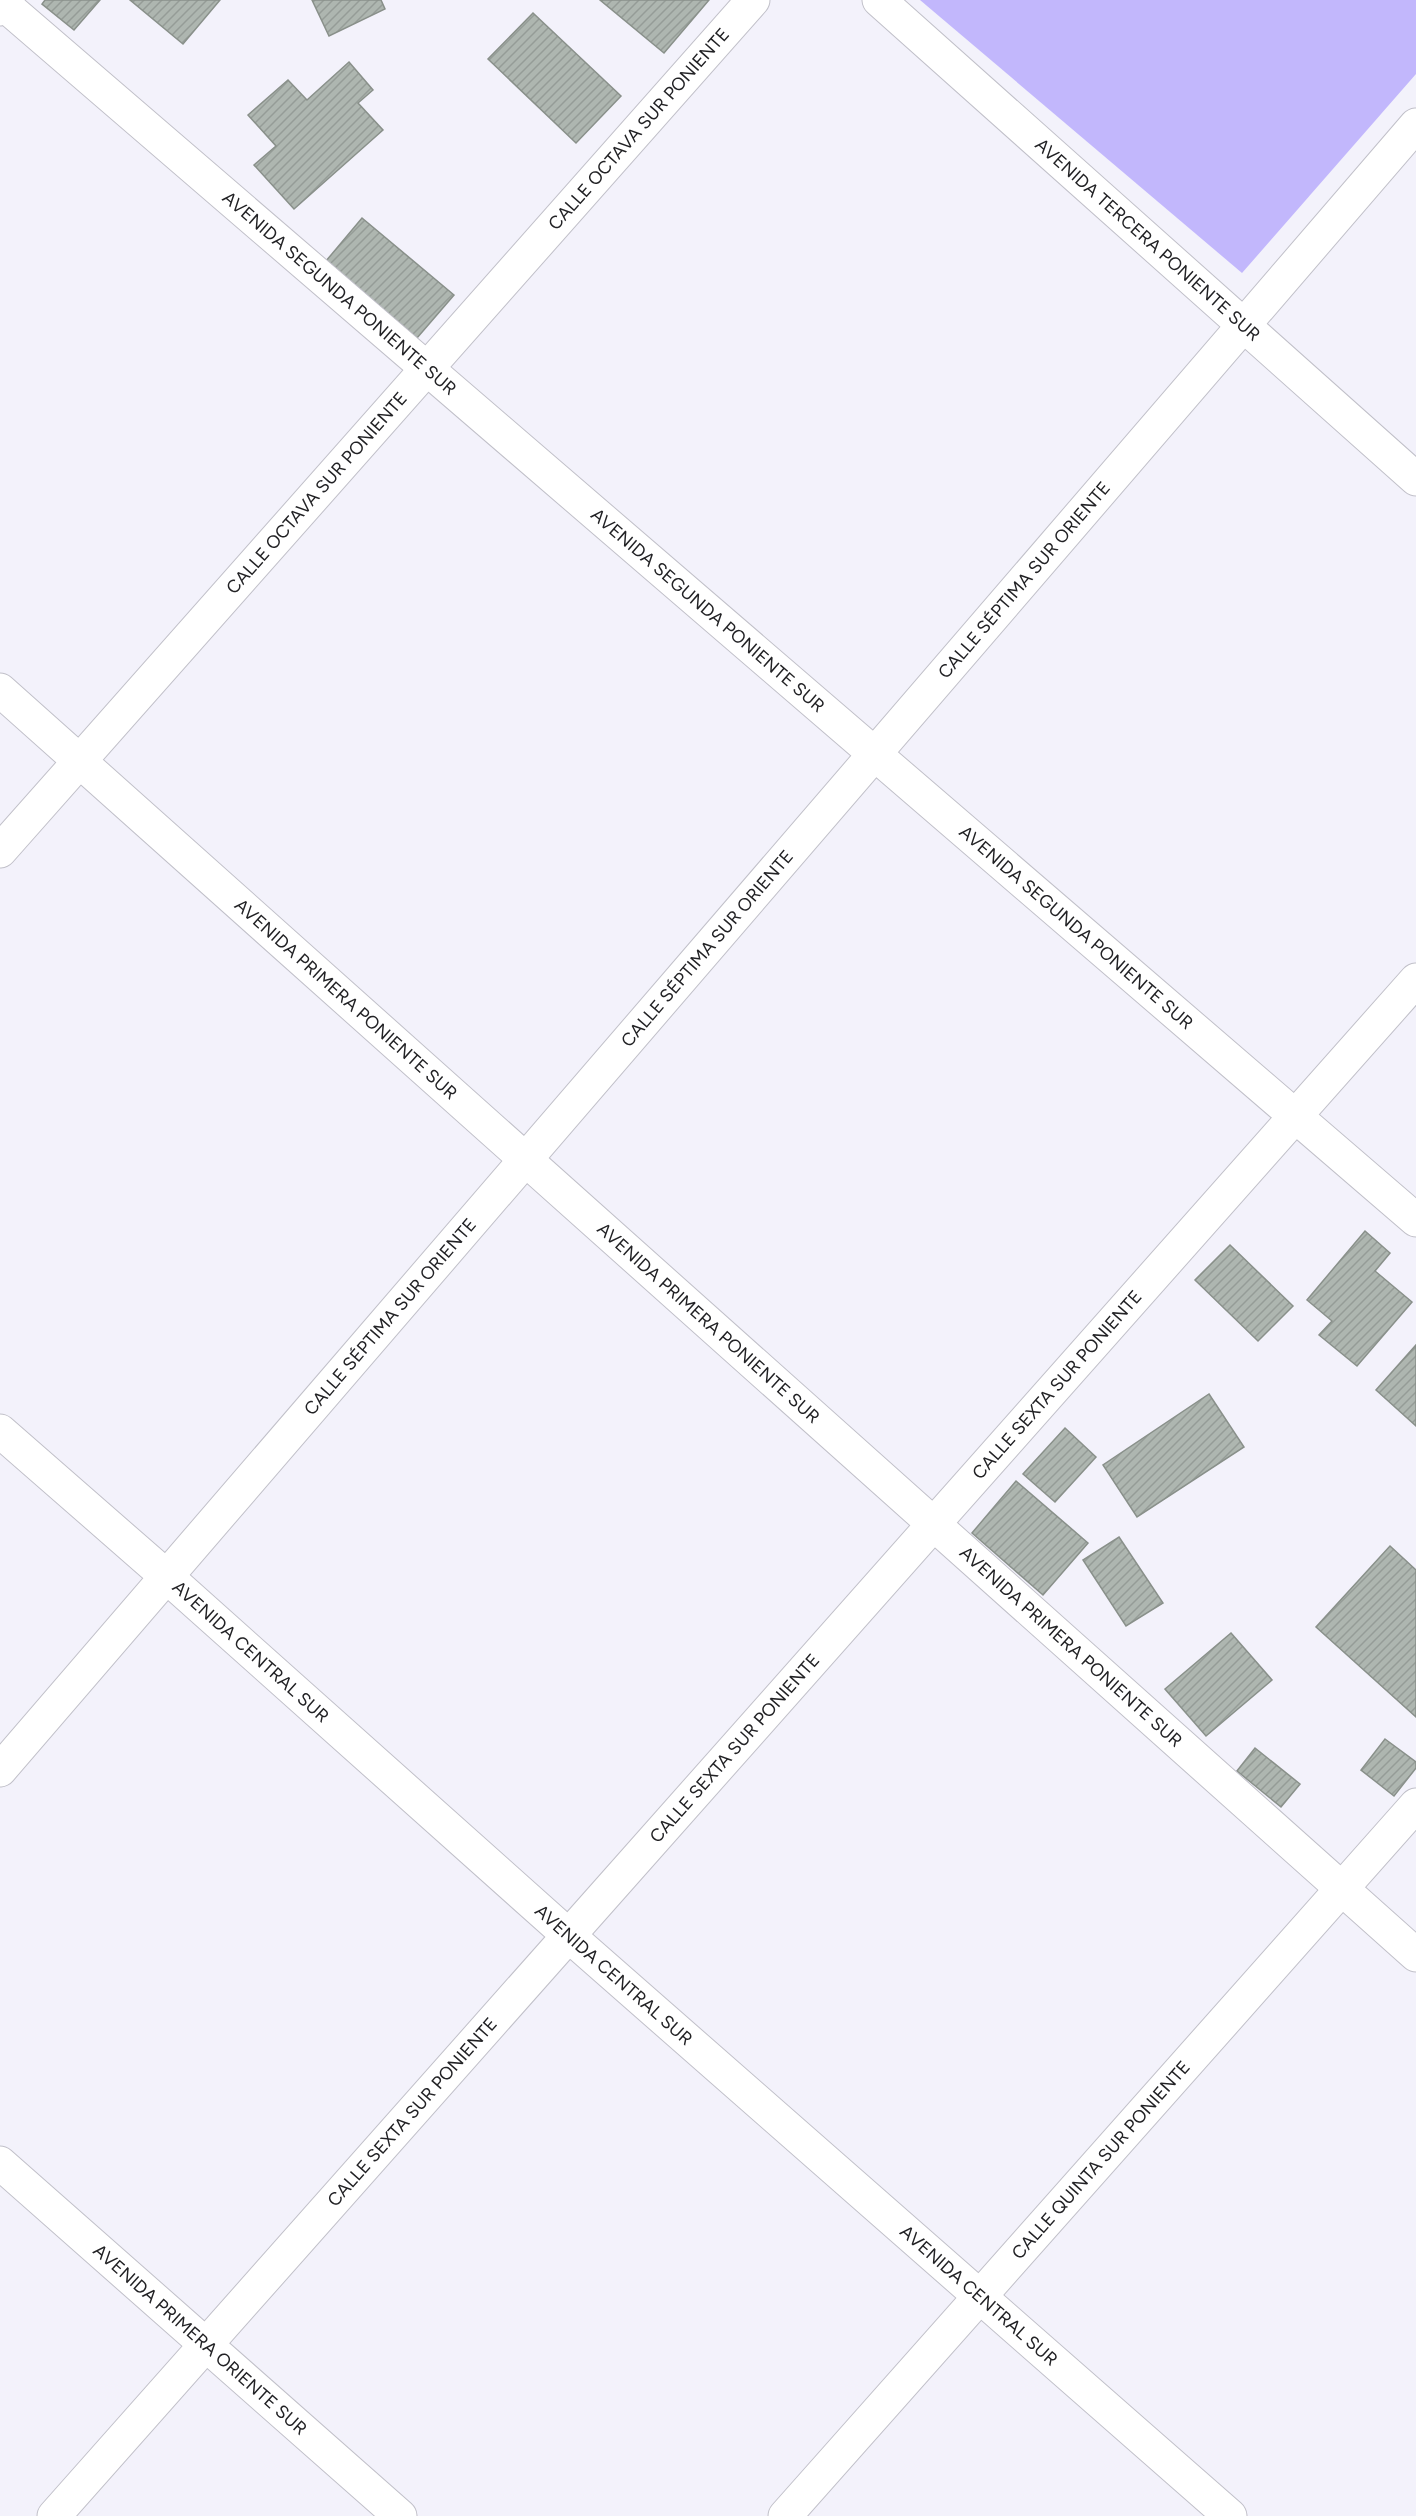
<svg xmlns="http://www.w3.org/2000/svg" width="1416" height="2516" viewBox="0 0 1416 2516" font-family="Figtree,sans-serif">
	<defs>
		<pattern id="building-hatch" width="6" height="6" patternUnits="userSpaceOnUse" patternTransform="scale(1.5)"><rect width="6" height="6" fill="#aeb6b0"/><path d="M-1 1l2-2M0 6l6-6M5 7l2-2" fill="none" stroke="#959c97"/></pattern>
	</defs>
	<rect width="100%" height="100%" fill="#f3f2fb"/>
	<path fill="#c2b7fc" d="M 920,0 L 1416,0 L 1416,74 L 1242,273 Z"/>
	<path fill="url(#building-hatch)" stroke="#89908a" stroke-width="1.5" d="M 45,0 L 100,0 L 74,30 L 42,4 Z
		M 130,0 L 220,0 L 183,44 Z
		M 312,0 L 381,0 L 385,9 L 329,36 Z
		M 600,0 L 709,0 L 664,53 Z
		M 533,13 L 621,96 L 576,143 L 488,59 Z
		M 349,62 L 373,90 L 358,103 L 383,130 L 294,209 L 254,165 L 276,146 L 248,115 L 288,80 L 307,100 Z
		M 362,218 L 454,295 L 417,338 L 326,261 Z
		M 1365,1231 L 1390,1253 L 1375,1271 L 1412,1302 L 1357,1366 L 1319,1335 L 1332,1321 L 1307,1300 Z
		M 1230,1245 L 1293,1306 L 1258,1341 L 1195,1280 Z
		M 1416,1345 L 1416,1426 L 1376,1390 Z
		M 1209,1394 L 1244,1447 L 1137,1517 L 1103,1465 Z
		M 1065,1428 L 1096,1457 L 1055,1502 L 1023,1474 Z
		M 1016,1481 L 1088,1543 L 1043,1595 L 972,1533 Z
		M 1119,1537 L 1163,1603 L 1126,1626 L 1083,1560 Z
		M 1390,1546 L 1416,1570 L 1416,1717 L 1316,1627 Z
		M 1231,1633 L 1272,1680 L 1206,1736 L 1165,1689 Z
		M 1385,1739 L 1416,1762 L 1416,1768 L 1394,1796 L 1361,1770 Z
		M 1255,1748 L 1300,1784 L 1281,1807 L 1237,1771 Z"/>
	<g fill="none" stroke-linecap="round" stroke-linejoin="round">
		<defs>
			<g id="minor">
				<path id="s1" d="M 879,0 L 1416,479"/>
				<path id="s2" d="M 0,1 L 1416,1220"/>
				<path id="s3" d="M 0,851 L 753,0"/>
				<path id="s4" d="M 0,1770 L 1416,125"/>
				<path id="s5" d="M 0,2163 L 400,2516"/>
				<path id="s6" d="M 54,2516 L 1416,980"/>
				<path id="s7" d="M 785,2516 L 1416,1805"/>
			</g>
			<g id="tertiary">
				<path d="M 0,9 L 8,0"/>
				<path id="s8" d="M 0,690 L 1416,1955"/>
				<path id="s9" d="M 0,1431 L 166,1576 L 568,1935 L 1230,2516"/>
			</g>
		</defs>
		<use href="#minor" stroke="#c1c0c9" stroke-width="35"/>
		<use href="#tertiary" stroke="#c1c0c9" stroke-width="35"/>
		<use href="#minor" stroke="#fff" stroke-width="33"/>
		<use href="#tertiary" stroke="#fff" stroke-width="33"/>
	</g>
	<g text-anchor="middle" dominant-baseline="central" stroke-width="5" stroke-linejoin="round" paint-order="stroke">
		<g font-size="18" fill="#222225" stroke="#fff">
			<text stroke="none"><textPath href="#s3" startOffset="964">CALLE OCTAVA SUR PONIENTE</textPath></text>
			<text stroke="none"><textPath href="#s1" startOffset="360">AVENIDA TERCERA PONIENTE SUR</textPath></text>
			<text stroke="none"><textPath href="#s2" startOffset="448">AVENIDA SEGUNDA PONIENTE SUR</textPath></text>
			<text stroke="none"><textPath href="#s3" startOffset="478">CALLE OCTAVA SUR PONIENTE</textPath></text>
			<text stroke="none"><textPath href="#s4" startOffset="1570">CALLE SÉPTIMA SUR ORIENTE</textPath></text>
			<text stroke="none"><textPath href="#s2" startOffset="934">AVENIDA SEGUNDA PONIENTE SUR</textPath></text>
			<text stroke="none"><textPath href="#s2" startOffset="1420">AVENIDA SEGUNDA PONIENTE SUR</textPath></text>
			<text stroke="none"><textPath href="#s4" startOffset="1084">CALLE SÉPTIMA SUR ORIENTE</textPath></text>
			<text stroke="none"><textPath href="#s8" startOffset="464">AVENIDA PRIMERA PONIENTE SUR</textPath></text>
			<text stroke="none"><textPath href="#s4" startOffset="598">CALLE SÉPTIMA SUR ORIENTE</textPath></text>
			<text stroke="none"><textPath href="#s8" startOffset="950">AVENIDA PRIMERA PONIENTE SUR</textPath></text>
			<text stroke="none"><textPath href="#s6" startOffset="1512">CALLE SEXTA SUR PONIENTE</textPath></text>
			<text stroke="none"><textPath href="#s8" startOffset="1436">AVENIDA PRIMERA PONIENTE SUR</textPath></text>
			<text stroke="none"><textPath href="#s9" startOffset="334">AVENIDA CENTRAL SUR</textPath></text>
			<text stroke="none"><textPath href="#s6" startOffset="1026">CALLE SEXTA SUR PONIENTE</textPath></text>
			<text stroke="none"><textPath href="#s9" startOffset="820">AVENIDA CENTRAL SUR</textPath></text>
			<text stroke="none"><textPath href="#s6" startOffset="540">CALLE SEXTA SUR PONIENTE</textPath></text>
			<text stroke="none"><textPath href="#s7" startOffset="476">CALLE QUINTA SUR PONIENTE</textPath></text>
			<text stroke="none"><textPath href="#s9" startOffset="1306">AVENIDA CENTRAL SUR</textPath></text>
			<text stroke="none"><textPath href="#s5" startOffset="267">AVENIDA PRIMERA ORIENTE SUR</textPath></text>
		</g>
	</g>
</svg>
